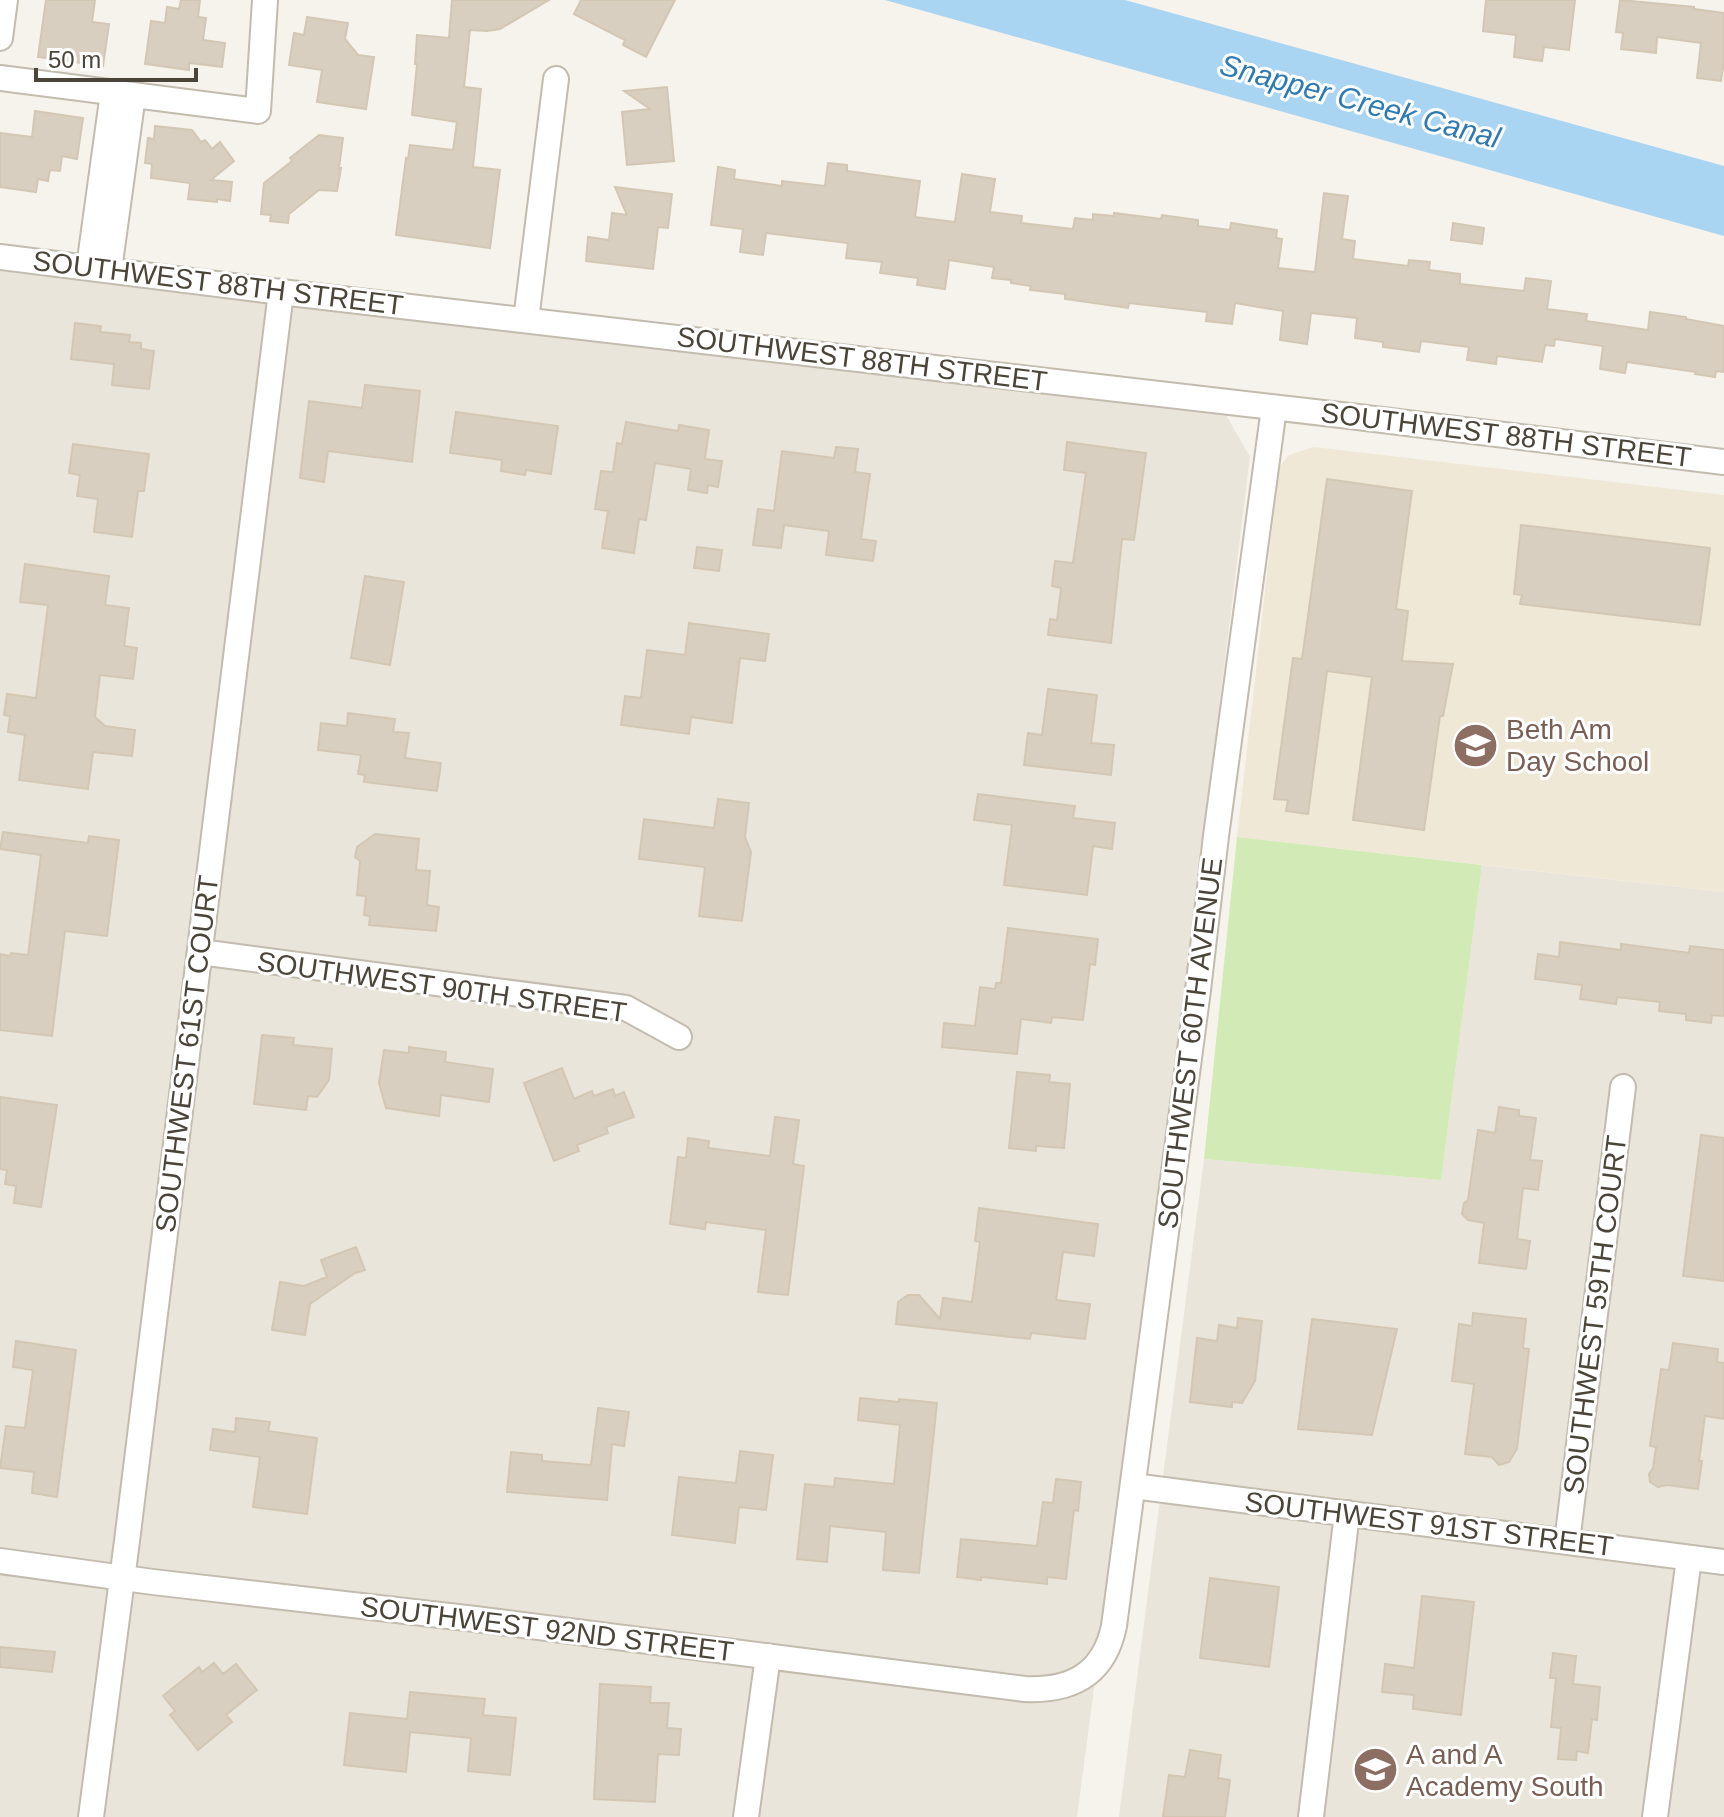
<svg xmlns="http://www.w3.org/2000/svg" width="1724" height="1817" viewBox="0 0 1724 1817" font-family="Arial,sans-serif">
	<rect width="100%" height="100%" fill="#f6f3ec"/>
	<path fill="#eae5da" d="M 0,271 L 250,302 L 1226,415 L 1250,457 L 1157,1213 L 1077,1817 L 0,1817 Z
		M 1482,865 L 1724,892 L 1724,1817 L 1119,1817 L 1204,1159 L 1441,1180 Z"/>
	<path fill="#efe8d6" d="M 1314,447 L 1724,495 L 1724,892 L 1237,837 L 1279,468 L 1289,455 Z"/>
	<path fill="#d2eab5" d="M 1237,837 L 1482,865 L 1441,1180 L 1204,1159 Z"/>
	<path fill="#a9d4f2" d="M 885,0 L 1125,0 L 1724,166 L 1724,236 Z"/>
	<path fill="#d8cfc1" stroke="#d3c7b4" stroke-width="2" d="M 46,0 L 95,0 L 92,22 L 109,24 L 103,66 L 38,57 Z
		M 181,0 L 200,0 L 198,17 L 206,18 L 203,40 L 225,43 L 222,67 L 189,63 L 189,70 L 145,64 L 151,21 L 165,23 L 167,7 L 179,9 Z
		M 452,0 L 549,0 L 500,29 L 487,31 L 470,30 L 464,87 L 481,89 L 473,167 L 500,170 L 490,248 L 396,235 L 406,158 L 408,159 L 410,145 L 453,150 L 457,122 L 412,115 L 417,64 L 415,64 L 417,35 L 449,38 Z
		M 581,0 L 675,0 L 646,57 L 623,45 L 625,40 L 574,14 Z
		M 1486,0 L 1575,0 L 1569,50 L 1544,47 L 1542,61 L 1514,57 L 1516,35 L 1483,31 Z
		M 1620,0 L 1694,7 L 1694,9 L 1724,13 L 1724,61 L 1721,81 L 1697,78 L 1701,43 L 1657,37 L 1656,53 L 1621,49 L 1623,33 L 1616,32 Z
		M 307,17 L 348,23 L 345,39 L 358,55 L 374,57 L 366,109 L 317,102 L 322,70 L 289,65 L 294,33 L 304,35 Z
		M 667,87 L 674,161 L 627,165 L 622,112 L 650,109 L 624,91 Z
		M 35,111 L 83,118 L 77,159 L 62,156 L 60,171 L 50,170 L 48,181 L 38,179 L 36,192 L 0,187 L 0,133 L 32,137 Z
		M 155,126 L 192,130 L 201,142 L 205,140 L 212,149 L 220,142 L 234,161 L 211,180 L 232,182 L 230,201 L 217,199 L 217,202 L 188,199 L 190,183 L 151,178 L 152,164 L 145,163 L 148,138 L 154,139 Z
		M 319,135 L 343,138 L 339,168 L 341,168 L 337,191 L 319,190 L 289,214 L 288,223 L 270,221 L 271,215 L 261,214 L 264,183 L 292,161 L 290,158 Z
		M 828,163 L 847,165 L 847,171 L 920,181 L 915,217 L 955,222 L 962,174 L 995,179 L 990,212 L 1022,216 L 1021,223 L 1073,229 L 1075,218 L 1093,220 L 1093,214 L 1114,216 L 1114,213 L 1161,219 L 1162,215 L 1198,220 L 1198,226 L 1230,230 L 1231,223 L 1277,230 L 1276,238 L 1282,239 L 1278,268 L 1315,272 L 1324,193 L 1348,196 L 1342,239 L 1355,241 L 1353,259 L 1408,266 L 1409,260 L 1430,262 L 1429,270 L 1460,274 L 1460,284 L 1524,291 L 1526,278 L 1551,281 L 1547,309 L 1587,314 L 1586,321 L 1648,330 L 1650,312 L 1686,317 L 1686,319 L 1724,326 L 1724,372 L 1716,371 L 1715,377 L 1695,374 L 1696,372 L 1627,362 L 1625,373 L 1600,369 L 1603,346 L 1555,339 L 1554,346 L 1545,345 L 1542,362 L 1497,356 L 1496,364 L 1467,360 L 1469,347 L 1421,341 L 1419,352 L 1383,347 L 1383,342 L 1355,338 L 1357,318 L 1311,313 L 1307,344 L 1280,340 L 1283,311 L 1235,303 L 1232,324 L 1206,321 L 1207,312 L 1129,303 L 1128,308 L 1065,299 L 1065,294 L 1030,290 L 1031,286 L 1011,283 L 1011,280 L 992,278 L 994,267 L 949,260 L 945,289 L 917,285 L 918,278 L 880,273 L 882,262 L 846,258 L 848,243 L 766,233 L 763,255 L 740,252 L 743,229 L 711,225 L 718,167 L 735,170 L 734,179 L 782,186 L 782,181 L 825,186 Z
		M 615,187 L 672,194 L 668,228 L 658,227 L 653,269 L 586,261 L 588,237 L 609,240 L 612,213 L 627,215 Z
		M 1453,223 L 1484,228 L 1482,244 L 1451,240 Z
		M 75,323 L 101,326 L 100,332 L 130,335 L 129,342 L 141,343 L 141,349 L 154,351 L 149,389 L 112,385 L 114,364 L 71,359 Z
		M 365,385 L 420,391 L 412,462 L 328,451 L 324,482 L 300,478 L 309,401 L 362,408 Z
		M 456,412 L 558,426 L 551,474 L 526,470 L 525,475 L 501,471 L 502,460 L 450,453 Z
		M 626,422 L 678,431 L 679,425 L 709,430 L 705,459 L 722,461 L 718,487 L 708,485 L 707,493 L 688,490 L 691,469 L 655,463 L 646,520 L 639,519 L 634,553 L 602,548 L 608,511 L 595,509 L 601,471 L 613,472 L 617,443 L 622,444 Z
		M 1067,442 L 1146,453 L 1134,540 L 1122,539 L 1111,643 L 1048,635 L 1050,619 L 1057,620 L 1061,588 L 1052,586 L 1055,561 L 1073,563 L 1086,473 L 1064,470 Z
		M 73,444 L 149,454 L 144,491 L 138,491 L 132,537 L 94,532 L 98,499 L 77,496 L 80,475 L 69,473 Z
		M 836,447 L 858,449 L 855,472 L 870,474 L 861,539 L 876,541 L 873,561 L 826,555 L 829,531 L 784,525 L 781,548 L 753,545 L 758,509 L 774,511 L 782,451 L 834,458 Z
		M 1327,479 L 1412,491 L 1396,609 L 1408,611 L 1402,661 L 1453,664 L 1443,716 L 1440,716 L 1424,830 L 1353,820 L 1372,677 L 1327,671 L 1308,814 L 1286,811 L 1288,800 L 1274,799 L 1293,658 L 1302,659 Z
		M 1521,525 L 1710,548 L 1700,625 L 1520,604 L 1522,595 L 1514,594 Z
		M 697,547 L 722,550 L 719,571 L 694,568 Z
		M 25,564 L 109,576 L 105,605 L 129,608 L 124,646 L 137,648 L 133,679 L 100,675 L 95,717 L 105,726 L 135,730 L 132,756 L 93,752 L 88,789 L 19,780 L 25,735 L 8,732 L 10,716 L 4,715 L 7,694 L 36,698 L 48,605 L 20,602 Z
		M 365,576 L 404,582 L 390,665 L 351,658 Z
		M 689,623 L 769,634 L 765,661 L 740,658 L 732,723 L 691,717 L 689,734 L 621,725 L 625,696 L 641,698 L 647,650 L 685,655 Z
		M 1048,689 L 1097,695 L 1091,743 L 1114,745 L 1111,775 L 1024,765 L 1028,733 L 1042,735 Z
		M 348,713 L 395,719 L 393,732 L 409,733 L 405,758 L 441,763 L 437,791 L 364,782 L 365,775 L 358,774 L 361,755 L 318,750 L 321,723 L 347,726 Z
		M 978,794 L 1075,806 L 1073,818 L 1115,823 L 1112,849 L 1093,846 L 1087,895 L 1004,885 L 1012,825 L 974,820 Z
		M 718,799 L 749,803 L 745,837 L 751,852 L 742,921 L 699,916 L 705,867 L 639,859 L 644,819 L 714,828 Z
		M 3,832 L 88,843 L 89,836 L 119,840 L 107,936 L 65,931 L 52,1036 L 0,1030 L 0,954 L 10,956 L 11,953 L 28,955 L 41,855 L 0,849 Z
		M 375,834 L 419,839 L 416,870 L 430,871 L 427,905 L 439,907 L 436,931 L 369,925 L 370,916 L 364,915 L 366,896 L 357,895 L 360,861 L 355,857 L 357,847 Z
		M 1008,928 L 1098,939 L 1095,965 L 1090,964 L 1083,1020 L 1052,1017 L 1051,1023 L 1021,1019 L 1017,1054 L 942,1047 L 944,1023 L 975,1026 L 980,987 L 995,989 L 996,983 L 1001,983 Z
		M 1560,942 L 1621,950 L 1621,944 L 1689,953 L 1690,946 L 1724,950 L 1724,1016 L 1712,1015 L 1711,1023 L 1686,1020 L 1686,1014 L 1659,1011 L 1660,1002 L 1617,997 L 1616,1004 L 1580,999 L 1582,985 L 1535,979 L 1538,954 L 1559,957 Z
		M 262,1035 L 294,1038 L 293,1045 L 332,1049 L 329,1080 L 317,1097 L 308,1096 L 306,1110 L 254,1104 Z
		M 409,1047 L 446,1052 L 445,1062 L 493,1069 L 489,1102 L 441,1095 L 439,1116 L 386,1108 L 379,1083 L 384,1050 L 409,1053 Z
		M 562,1068 L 574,1099 L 592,1091 L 594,1096 L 613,1089 L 615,1096 L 624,1092 L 634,1117 L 606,1127 L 608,1133 L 577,1145 L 579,1151 L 554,1161 L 524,1083 Z
		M 1017,1072 L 1050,1075 L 1049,1082 L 1070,1084 L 1064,1148 L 1036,1146 L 1036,1151 L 1009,1148 Z
		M 0,1097 L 57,1105 L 41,1207 L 14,1203 L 16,1186 L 5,1184 L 7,1170 L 0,1169 Z
		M 1499,1107 L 1519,1110 L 1519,1116 L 1536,1118 L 1530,1160 L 1542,1161 L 1538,1190 L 1523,1188 L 1517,1239 L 1530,1241 L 1526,1269 L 1479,1263 L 1484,1223 L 1468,1220 L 1462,1214 L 1464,1203 L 1468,1200 L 1478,1130 L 1495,1133 Z
		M 775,1117 L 799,1120 L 793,1164 L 804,1166 L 788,1295 L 758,1292 L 766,1230 L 706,1222 L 705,1229 L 670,1224 L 678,1157 L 686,1158 L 688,1138 L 709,1141 L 708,1148 L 770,1156 Z
		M 1701,1135 L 1724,1138 L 1724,1281 L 1683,1276 Z
		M 979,1208 L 1098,1224 L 1094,1256 L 1063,1252 L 1056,1300 L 1090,1304 L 1085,1339 L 1031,1333 L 1030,1339 L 896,1324 L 898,1302 L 908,1295 L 919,1295 L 940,1319 L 943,1298 L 972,1302 L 980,1242 L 975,1241 Z
		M 356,1247 L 365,1270 L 355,1273 L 310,1304 L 305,1335 L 272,1330 L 280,1282 L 304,1286 L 327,1277 L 321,1260 Z
		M 1473,1313 L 1526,1319 L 1523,1348 L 1529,1349 L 1517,1449 L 1509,1462 L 1499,1465 L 1492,1457 L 1465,1454 L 1474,1384 L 1452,1381 L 1459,1324 L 1472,1326 Z
		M 1238,1318 L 1262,1321 L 1255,1381 L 1242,1403 L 1232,1402 L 1232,1407 L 1190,1402 L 1197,1338 L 1217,1341 L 1219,1325 L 1237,1328 Z
		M 1312,1319 L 1397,1329 L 1372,1435 L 1298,1429 Z
		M 16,1341 L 76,1350 L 57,1497 L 32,1493 L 34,1472 L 0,1468 L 6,1426 L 25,1428 L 33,1370 L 13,1367 Z
		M 1673,1343 L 1718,1349 L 1717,1362 L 1724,1363 L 1724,1419 L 1705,1416 L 1699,1461 L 1702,1461 L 1698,1489 L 1667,1485 L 1658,1487 L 1650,1482 L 1649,1474 L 1653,1468 L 1656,1447 L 1650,1446 L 1661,1369 L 1669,1370 Z
		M 860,1398 L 899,1402 L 899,1399 L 937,1403 L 919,1573 L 883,1570 L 886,1532 L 830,1526 L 827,1562 L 797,1559 L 805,1484 L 834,1487 L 835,1478 L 894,1484 L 900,1425 L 858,1420 Z
		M 598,1408 L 629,1412 L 624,1446 L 612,1444 L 607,1500 L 507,1492 L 511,1452 L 542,1455 L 542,1461 L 591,1465 Z
		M 236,1418 L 270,1422 L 268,1431 L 317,1438 L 307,1514 L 253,1507 L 260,1457 L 210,1450 L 213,1429 L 235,1432 Z
		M 740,1451 L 773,1455 L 766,1510 L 739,1507 L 735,1543 L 672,1535 L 679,1477 L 736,1483 Z
		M 1056,1479 L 1081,1482 L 1078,1511 L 1074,1510 L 1066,1579 L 1047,1577 L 1047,1584 L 981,1577 L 981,1580 L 957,1577 L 961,1539 L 1037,1546 L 1043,1502 L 1053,1503 Z
		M 1210,1578 L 1279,1587 L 1269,1667 L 1200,1658 Z
		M 1422,1596 L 1474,1602 L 1461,1715 L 1413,1709 L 1414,1695 L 1382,1692 L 1385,1664 L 1414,1668 Z
		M 0,1647 L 55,1652 L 52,1672 L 0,1667 Z
		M 1553,1653 L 1576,1656 L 1573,1684 L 1600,1687 L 1597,1720 L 1592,1719 L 1588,1753 L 1577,1751 L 1576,1760 L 1558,1759 L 1561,1728 L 1551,1727 L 1556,1678 L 1550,1678 Z
		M 214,1663 L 223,1674 L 236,1664 L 257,1690 L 226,1715 L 232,1722 L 198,1750 L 170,1715 L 175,1711 L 163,1696 L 199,1667 L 202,1672 Z
		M 600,1684 L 651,1687 L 650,1703 L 669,1703 L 667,1728 L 681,1729 L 679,1755 L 658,1754 L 655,1802 L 594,1799 Z
		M 410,1692 L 485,1699 L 483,1715 L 516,1718 L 510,1775 L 468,1771 L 471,1738 L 410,1732 L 406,1772 L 344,1765 L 350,1713 L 407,1719 Z
		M 1190,1750 L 1221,1755 L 1218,1778 L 1230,1780 L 1225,1817 L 1163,1817 L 1169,1775 L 1185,1777 Z"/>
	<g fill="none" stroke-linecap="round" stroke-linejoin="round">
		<defs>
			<path id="minor" d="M 0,38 L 5,0
				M 0,78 L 258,111 L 265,0
				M 0,257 L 281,292 L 1358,417 L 1724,462
				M 89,267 L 113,93
				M 109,270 L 133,95
				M 526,320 L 556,79
				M 200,952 L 626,1008 L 679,1037
				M 1133,1486 L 1724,1562
				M 1567,1542 L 1623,1087
				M 0,1561 L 153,1582 L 475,1619 L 1025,1689 C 1072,1691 1104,1674 1114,1626 L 1198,990 L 1216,836 L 1274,408
				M 91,1817 L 127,1541 L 281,292
				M 746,1817 L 768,1656
				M 1311,1817 L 1347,1513
				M 1655,1817 L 1689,1558"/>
		</defs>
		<use href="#minor" stroke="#c2bbae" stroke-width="28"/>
		<use href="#minor" stroke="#fff" stroke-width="24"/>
	</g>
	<defs>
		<symbol id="school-disc" viewBox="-11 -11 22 22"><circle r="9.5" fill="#8d6e63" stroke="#fff"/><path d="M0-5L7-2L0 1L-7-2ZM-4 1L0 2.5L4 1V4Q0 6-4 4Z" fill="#fff"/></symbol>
	</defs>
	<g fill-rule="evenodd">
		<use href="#school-disc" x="1450" y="720" width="51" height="51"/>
		<use href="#school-disc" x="1350" y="1744" width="51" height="51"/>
	</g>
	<g text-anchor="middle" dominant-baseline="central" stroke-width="6" stroke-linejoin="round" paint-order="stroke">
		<g font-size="28" fill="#4b4439" stroke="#fff">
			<text transform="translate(218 283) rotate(7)">SOUTHWEST 88TH STREET</text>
			<text transform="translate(862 359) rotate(7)">SOUTHWEST 88TH STREET</text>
			<text transform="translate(1506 435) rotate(7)">SOUTHWEST 88TH STREET</text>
			<text transform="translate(442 987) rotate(8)">SOUTHWEST 90TH STREET</text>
			<text transform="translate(1190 1043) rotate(-83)">SOUTHWEST 60TH AVENUE</text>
			<text transform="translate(187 1054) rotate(-83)">SOUTHWEST 61ST COURT</text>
			<text transform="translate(1595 1315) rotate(-83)">SOUTHWEST 59TH COURT</text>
			<text transform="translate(1429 1524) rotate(7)">SOUTHWEST 91ST STREET</text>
			<text transform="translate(547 1629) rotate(7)">SOUTHWEST 92ND STREET</text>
		</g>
		<g font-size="28" fill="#785e54" stroke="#fff" text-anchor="start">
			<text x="1506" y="729">Beth Am<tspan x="1506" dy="32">Day School</tspan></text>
			<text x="1406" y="1754">A and A<tspan x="1406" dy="32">Academy South</tspan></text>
		</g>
		<g font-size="30" font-style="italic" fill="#2e7ab2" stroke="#fff">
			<text transform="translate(1360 101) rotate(15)">Snapper Creek Canal</text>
		</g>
	</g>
	<path d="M36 68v12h160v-12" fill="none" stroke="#4b4439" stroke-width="4"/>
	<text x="48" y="68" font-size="24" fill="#4b4439" stroke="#ffffff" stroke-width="6" paint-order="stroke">50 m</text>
</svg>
